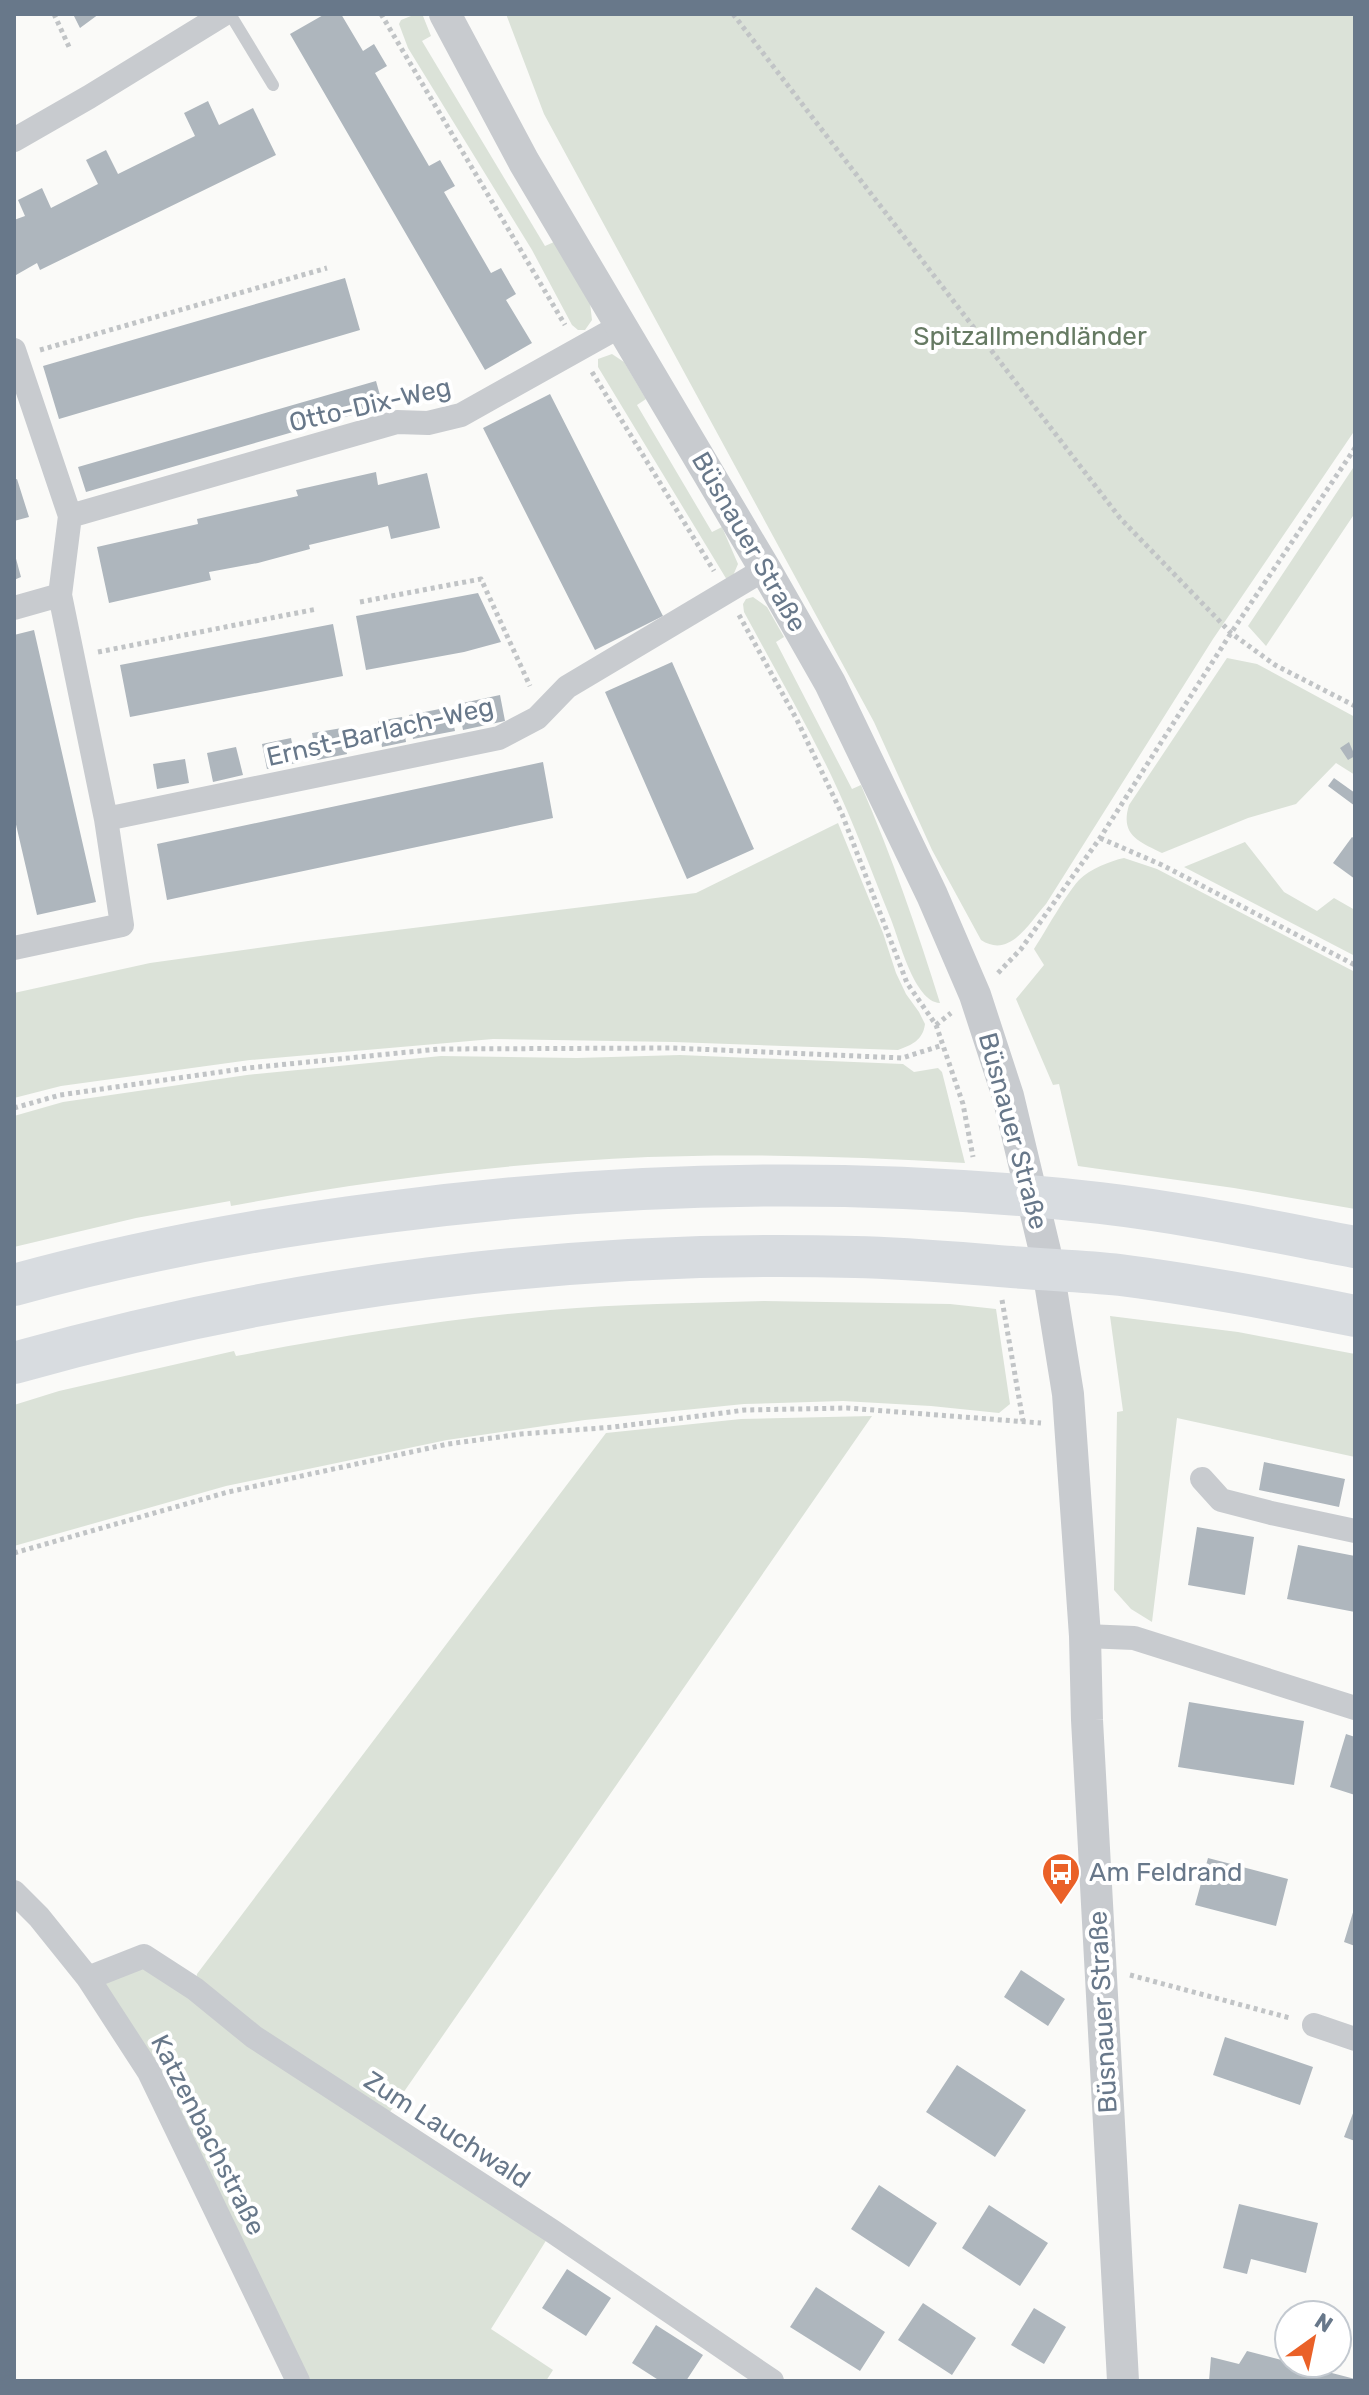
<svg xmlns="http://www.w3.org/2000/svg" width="1369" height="2395" viewBox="0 0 1369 2395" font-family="Rubik,sans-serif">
	<rect width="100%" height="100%" fill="#fafaf8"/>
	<path fill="#dbe2d8" d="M 416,14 L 423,16 L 431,36 L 422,41 L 545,246 L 554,242 L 590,303 L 592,320 L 585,330 L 578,330 L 572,325 L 532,250 L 408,48 L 399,24 L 401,20 Z
		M 506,14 L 1355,14 L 1355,430 L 1213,639 L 1046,904 C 1029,923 1010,959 981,940 L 932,850 L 874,722 L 544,114 Z
		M 612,354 L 624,362 L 646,399 L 637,405 L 712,532 L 722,527 L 738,564 L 732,578 L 727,580 L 598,367 L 598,359 Z
		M 1355,465 L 1355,513 L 1266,646 L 1248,626 Z
		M 753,597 L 767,607 L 784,637 L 776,642 L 852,789 L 861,785 C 892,857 917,929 940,1003 C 914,1002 899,938 890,917 C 871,870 853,821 831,775 C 804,719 773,666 744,612 L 743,604 L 746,599 Z
		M 1227,658 L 1257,664 L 1355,717 L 1355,775 L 1336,763 L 1296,804 L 1248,818 L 1162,853 C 1138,841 1120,835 1129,805 Z
		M 838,823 L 883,933 L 896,973 L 906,994 L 919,1012 L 925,1024 C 923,1040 912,1045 898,1050 L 674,1042 L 493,1039 L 250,1060 L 61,1086 L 14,1098 L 14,993 L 150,963 L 308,941 L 696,893 Z
		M 1245,842 L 1284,892 L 1317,911 L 1334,898 L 1355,910 L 1355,956 L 1184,867 Z
		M 1124,858 L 1157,869 L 1355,972 L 1355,1209 L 1234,1188 L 1078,1166 L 1059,1084 L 1053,1085 L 1016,999 L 1044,965 L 1034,949 C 1047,929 1064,897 1079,880 C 1090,869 1110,861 1124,858 Z
		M 680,1055 L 903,1064 L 914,1072 L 938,1068 L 942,1072 L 965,1163 C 859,1157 754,1153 648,1157 C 508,1163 369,1180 231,1206 L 230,1201 L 136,1218 L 14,1247 L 14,1116 L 63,1102 L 247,1075 L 441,1056 L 577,1058 Z
		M 764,1301 L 950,1304 L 996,1309 L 1010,1404 L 999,1413 L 931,1406 L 843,1401 L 744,1404 L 585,1420 L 447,1440 L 226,1486 L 14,1546 L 14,1405 L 59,1391 L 234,1351 L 236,1356 C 340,1336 445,1319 550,1310 C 621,1304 693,1303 764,1301 Z
		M 1110,1316 L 1238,1332 L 1355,1354 L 1355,1457 L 1177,1418 L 1152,1622 L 1131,1609 L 1114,1590 L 1117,1412 L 1123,1411 Z
		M 872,1416 L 383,2122 L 552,2231 L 491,2329 L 553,2370 L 546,2381 L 298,2381 L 88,1978 L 144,1956 L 195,1989 L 197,1974 L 606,1433 L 741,1419 Z"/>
	<path fill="#aeb6bd" d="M 73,14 L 99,14 L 80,28 Z
		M 325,14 L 341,14 L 363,51 L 374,44 L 387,66 L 375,73 L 429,166 L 440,160 L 455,186 L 444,192 L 491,273 L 501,268 L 516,294 L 506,300 L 532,343 L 485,370 L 290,34 Z
		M 208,101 L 219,125 L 253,108 L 276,155 L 40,270 L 37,263 L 16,275 L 14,220 L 25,216 L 18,200 L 42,188 L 51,208 L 98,184 L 86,160 L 106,150 L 118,174 L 195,136 L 184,113 Z
		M 345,278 L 360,330 L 59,419 L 43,366 Z
		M 376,381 L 383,406 L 86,492 L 78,467 Z
		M 550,394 L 663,616 L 595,650 L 483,428 Z
		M 376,472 L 378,485 L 427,473 L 440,528 L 391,539 L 388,526 L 309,545 L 310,549 L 258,563 L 209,572 L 211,580 L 109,603 L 97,547 L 198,524 L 197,519 L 298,496 L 296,490 Z
		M 17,479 L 29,517 L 14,521 L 14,480 Z
		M 15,555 L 21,577 L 14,580 L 14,556 Z
		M 478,593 L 501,642 L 464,652 L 366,670 L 356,616 Z
		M 333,624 L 343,676 L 130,717 L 120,665 Z
		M 34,630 L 96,902 L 37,915 L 14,816 L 14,635 Z
		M 672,662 L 754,849 L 687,879 L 605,692 Z
		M 500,695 L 505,721 L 463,730 L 458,704 Z
		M 450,707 L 455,731 L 413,739 L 409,715 Z
		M 402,717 L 406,742 L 382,747 L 378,721 Z
		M 342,728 L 347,754 L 317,760 L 312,733 Z
		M 291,738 L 296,763 L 267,769 L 262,744 Z
		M 1349,742 L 1355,756 L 1348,760 L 1340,748 Z
		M 236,747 L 243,775 L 213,782 L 207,753 Z
		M 185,759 L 189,783 L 157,789 L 153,764 Z
		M 543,762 L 553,818 L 167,900 L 157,844 Z
		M 1334,778 L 1355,793 L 1355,806 L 1328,786 Z
		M 1352,837 L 1355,839 L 1355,879 L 1333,863 Z
		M 1264,1462 L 1345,1479 L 1339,1507 L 1259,1490 Z
		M 1197,1527 L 1254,1537 L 1245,1595 L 1188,1585 Z
		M 1298,1545 L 1355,1556 L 1355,1612 L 1287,1599 Z
		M 1189,1702 L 1304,1721 L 1294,1785 L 1178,1767 Z
		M 1346,1734 L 1355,1737 L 1355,1795 L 1330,1787 Z
		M 1208,1858 L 1288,1879 L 1276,1926 L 1195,1905 Z
		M 1354,1909 L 1355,1909 L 1355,1946 L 1344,1942 Z
		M 1021,1970 L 1065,1999 L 1048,2026 L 1004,1997 Z
		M 1225,2037 L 1313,2067 L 1300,2105 L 1213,2075 Z
		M 957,2065 L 1026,2110 L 995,2157 L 926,2112 Z
		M 1355,2108 L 1355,2141 L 1344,2137 Z
		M 879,2185 L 937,2223 L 909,2267 L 851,2229 Z
		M 1239,2204 L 1318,2223 L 1306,2273 L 1251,2259 L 1247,2274 L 1223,2268 Z
		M 989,2205 L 1048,2243 L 1020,2286 L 962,2248 Z
		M 567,2269 L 611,2298 L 586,2336 L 542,2308 Z
		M 816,2287 L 885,2332 L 860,2371 L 790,2327 Z
		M 923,2303 L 976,2338 L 952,2375 L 898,2340 Z
		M 1034,2308 L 1066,2327 L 1044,2364 L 1011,2345 Z
		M 656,2325 L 703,2355 L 686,2381 L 660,2381 L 632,2363 Z
		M 1247,2351 L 1355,2379 L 1355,2381 L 1209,2381 L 1211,2357 L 1239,2364 Z"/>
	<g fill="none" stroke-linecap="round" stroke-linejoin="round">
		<path stroke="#c1c4c6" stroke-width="5" stroke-dasharray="4 4" stroke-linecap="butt" d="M 54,14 L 70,49
			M 381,14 L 565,325
			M 733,14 L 1120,518 L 1231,633 L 1275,665 L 1355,706
			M 40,350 L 327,268
			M 592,372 L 714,571
			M 360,602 L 481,579 L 530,686
			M 739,615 L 797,720 L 842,814 L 907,983 L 936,1025 L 963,1104 L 973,1157
			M 98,652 L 317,609
			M 1100,838 L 1162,865 L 1355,965
			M 998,973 L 1021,949 L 1100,838 L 1231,633 L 1355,448
			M 936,1025 L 951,1013
			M 14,1108 L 60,1095 L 248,1068 L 439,1049 L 673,1048 L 902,1058 L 943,1045
			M 1002,1300 L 1023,1421
			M 14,1553 L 228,1492 L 448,1444 L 521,1434 L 614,1427 L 745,1410 L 847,1408 L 1041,1423
			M 1130,1975 L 1290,2018"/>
		<path stroke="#c8cbcf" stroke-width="12" d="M 230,14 L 273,85"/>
		<path stroke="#c8cbcf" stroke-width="24" d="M 14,140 L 89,97 L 224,14
			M 14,350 L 70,516 L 60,595 L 106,819 L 122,925 L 14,948
			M 70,516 L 397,422 L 428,423 L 461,415 L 622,325
			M 14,608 L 60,595
			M 106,819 L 499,738 L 537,718 L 567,687 L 765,569
			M 1202,1479 L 1221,1500 L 1271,1513 L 1355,1531
			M 1085,1636 L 1134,1638 L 1355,1708
			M 14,1892 L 39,1917 L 88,1978 L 149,2072 L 298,2381
			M 88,1978 L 144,1956 L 195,1989 L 254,2037 L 552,2231 L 772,2381
			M 1314,2025 L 1355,2039"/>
		<path stroke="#c8cbcf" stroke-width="32" d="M 445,14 L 524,162 L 765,569 L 830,683 L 932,895 L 975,995 L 1008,1096 L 1045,1251 L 1068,1394 L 1085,1636 L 1087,1720 L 1123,2381"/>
		<path stroke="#d8dce0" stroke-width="42" d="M 14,1285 C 137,1251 261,1228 388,1212 C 624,1181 863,1176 1100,1203 C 1186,1213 1270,1231 1355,1247
			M 14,1363 C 286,1286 572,1249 855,1257 C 907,1258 960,1263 1012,1267 C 1048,1270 1084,1271 1120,1275 C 1199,1285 1277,1300 1355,1316"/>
	</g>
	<defs>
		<symbol id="bus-pin" viewBox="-11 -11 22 30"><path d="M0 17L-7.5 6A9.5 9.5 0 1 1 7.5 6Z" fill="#ea6128" stroke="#fff"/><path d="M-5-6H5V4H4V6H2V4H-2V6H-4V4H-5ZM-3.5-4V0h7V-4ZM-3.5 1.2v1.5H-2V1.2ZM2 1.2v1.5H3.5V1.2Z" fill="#fff"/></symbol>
	</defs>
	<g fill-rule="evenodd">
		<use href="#bus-pin" x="1039" y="1850" width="44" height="60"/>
	</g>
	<g text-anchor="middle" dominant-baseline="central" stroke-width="8" stroke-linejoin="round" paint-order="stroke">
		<g font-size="26" fill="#667a63" stroke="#fff">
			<text x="1030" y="336">Spitzallmendländer</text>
		</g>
		<g font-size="26" fill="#68788a" stroke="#fff">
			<text transform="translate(370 405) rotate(-13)">Otto-Dix-Weg</text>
			<text transform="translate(749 542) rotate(60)">Büsnauer Straße</text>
			<text transform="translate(380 732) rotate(-13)">Ernst-Barlach-Weg</text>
			<text transform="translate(1013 1131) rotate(75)">Büsnauer Straße</text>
			<text transform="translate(1103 2012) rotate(-93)">Büsnauer Straße</text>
			<text transform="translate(447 2130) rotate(33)">Zum Lauchwald</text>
			<text transform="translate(208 2135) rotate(63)">Katzenbachstraße</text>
		</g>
		<g font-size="26" fill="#68788a" stroke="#fff" text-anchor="start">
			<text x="1089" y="1872">Am Feldrand</text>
		</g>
	</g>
	<rect width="1369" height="2395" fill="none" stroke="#68788a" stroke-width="32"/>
	<g transform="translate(1313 2339) rotate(33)"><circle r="38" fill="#ffffff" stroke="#c3c9d0" stroke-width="2"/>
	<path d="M0-6L14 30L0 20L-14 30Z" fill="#ea6128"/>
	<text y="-12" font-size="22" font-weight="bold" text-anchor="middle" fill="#68788a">N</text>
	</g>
</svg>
